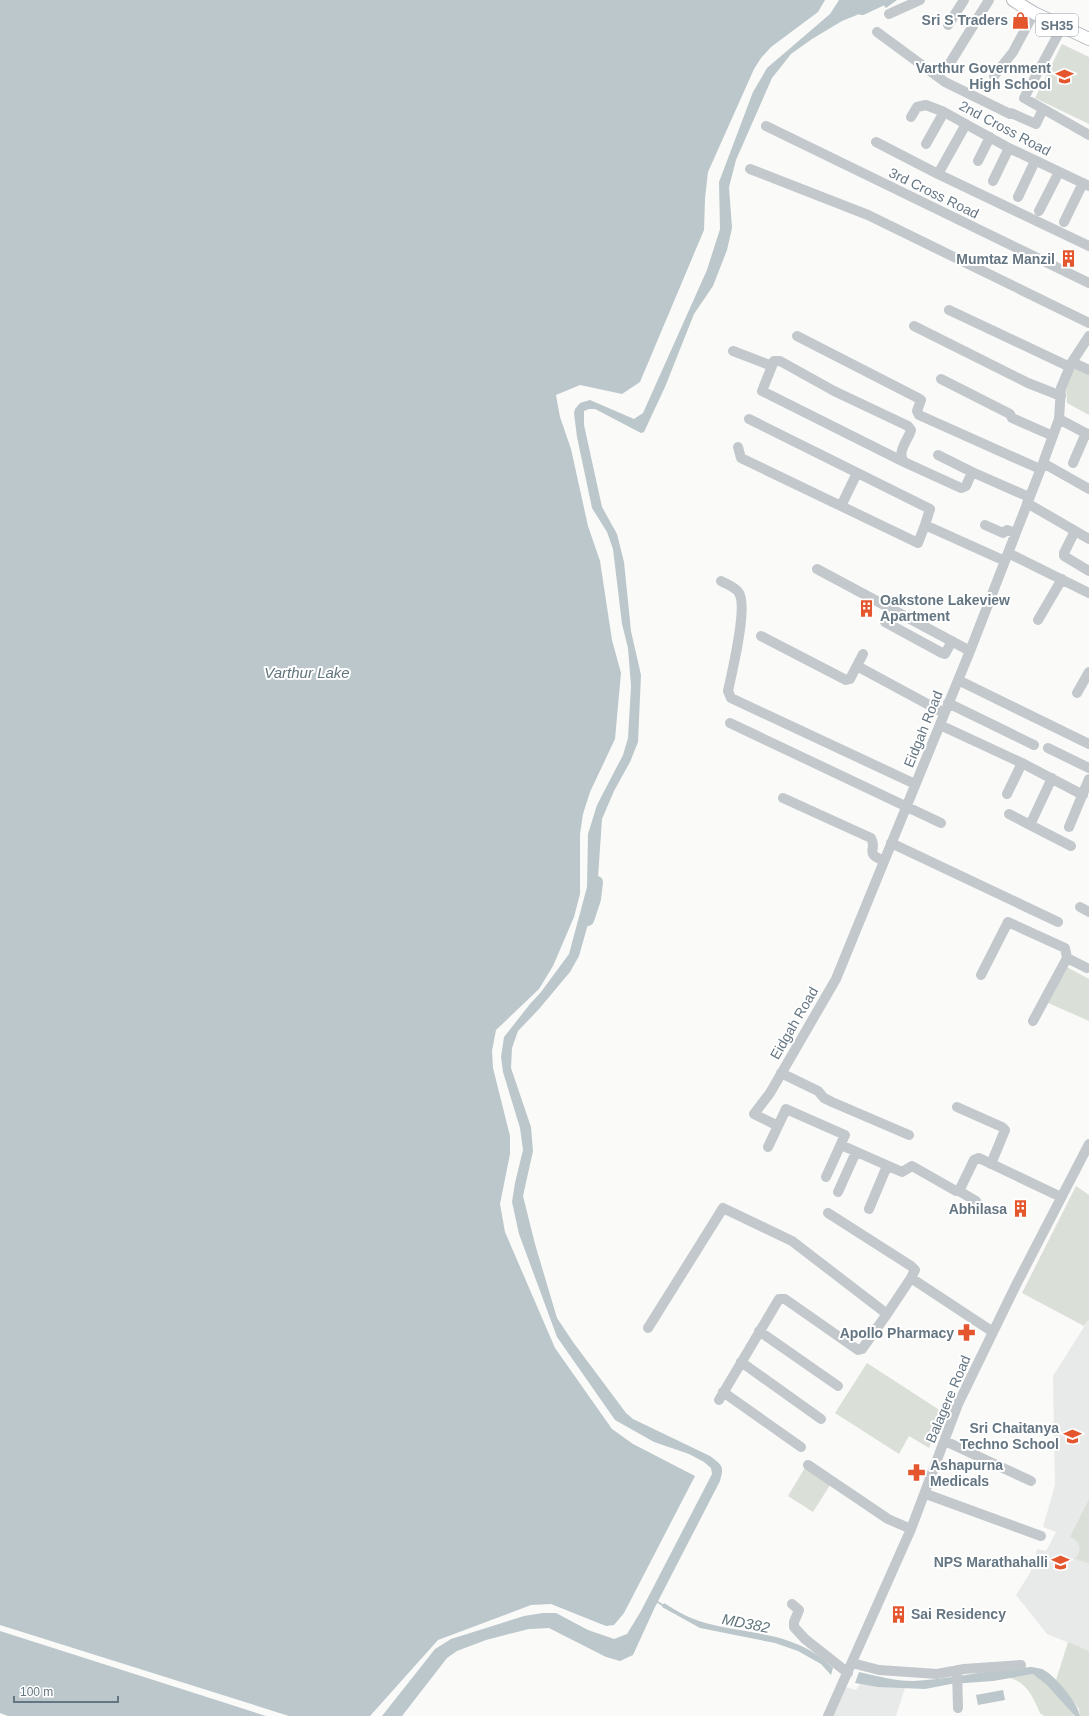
<svg xmlns="http://www.w3.org/2000/svg" width="1089" height="1716" viewBox="0 0 1089 1716" font-family="Helvetica,sans-serif">
	<rect width="100%" height="100%" fill="#fafaf8"/>
	<path fill="#e8e9e9" d="M 1089,1319 L 1089,1651 L 1047,1634 L 1016,1595 L 1030,1573 L 1037,1549 L 1046,1551 L 1056,1532 L 1043,1527 L 1055,1485 L 1053,1376 Z
		M 860,1684 L 905,1688 L 896,1716 L 832,1716 L 846,1687 L 856,1690 Z"/>
	<path fill="#dadfd7" d="M 1062,44 L 1089,57 L 1089,124 L 1035,98 Z
		M 1076,366 L 1089,372 L 1089,415 L 1067,403 L 1066,387 Z
		M 1063,965 L 1089,979 L 1089,1021 L 1046,1002 Z
		M 1076,1186 L 1089,1195 L 1089,1319 L 1084,1326 L 1022,1293 Z
		M 867,1363 L 944,1413 L 929,1448 L 909,1436 L 899,1454 L 835,1413 Z
		M 806,1466 L 832,1482 L 813,1512 L 788,1496 Z
		M 1089,1499 L 1089,1563 L 1075,1559 C 1083,1551 1080,1540 1070,1537 Z
		M 1068,1642 L 1089,1651 L 1089,1716 L 1080,1716 L 1079,1709 L 1056,1680 Z
		M 1033,1674 C 1045,1680 1070,1705 1074,1716 L 1044,1716 L 1040,1713 C 1033,1698 1028,1683 1010,1678 Z"/>
	<path fill="#bbc7cb" d="M 0,0 L 825,0 L 818,12 L 771,47 L 761,58 L 754,69 L 708,172 L 705,198 L 704,230 L 640,382 L 622,394 L 580,385 L 556,395 L 560,417 L 571,449 L 588,526 L 600,561 L 612,640 L 621,673 L 615,739 L 590,792 L 583,814 L 580,834 L 580,894 L 574,917 L 553,966 L 539,989 L 496,1030 L 492,1051 L 493,1068 L 510,1136 L 510,1154 L 500,1204 L 505,1232 L 555,1348 L 612,1429 L 633,1444 L 695,1476 L 624,1613 L 614,1625 L 606,1626 L 551,1604 L 531,1605 L 438,1640 L 370,1716 L 289,1716 L 0,1625 Z
		M 839,0 L 874,0 L 879,6 L 842,21 L 812,39 L 791,54 L 772,78 L 736,160 L 729,187 L 732,228 L 727,250 L 713,286 L 694,314 L 665,387 L 644,432 L 641,433 L 595,409 L 589,409 L 584,411 L 584,425 L 602,507 L 617,534 L 624,562 L 631,631 L 641,675 L 638,742 L 630,762 L 614,791 L 602,819 L 597,892 L 579,956 L 570,972 L 539,1009 L 518,1031 L 512,1048 L 511,1068 L 531,1127 L 533,1151 L 523,1196 L 535,1244 L 557,1318 L 573,1342 L 626,1413 L 633,1419 L 710,1456 C 723,1466 724,1466 720,1481 L 655,1607 L 633,1655 L 620,1661 L 606,1657 L 549,1628 L 529,1629 L 486,1640 L 457,1651 L 447,1658 L 402,1716 L 382,1716 L 435,1649 L 451,1639 L 524,1616 L 543,1613 L 556,1613 L 588,1630 L 614,1639 L 627,1634 L 641,1611 L 712,1474 L 711,1468 L 704,1462 L 689,1454 L 654,1442 L 615,1420 L 557,1337 L 519,1234 L 512,1202 L 515,1183 L 523,1150 L 520,1128 L 503,1072 L 501,1057 L 504,1037 L 530,1004 L 541,992 L 569,954 L 587,887 L 588,834 L 597,805 L 623,755 L 628,738 L 631,686 L 628,648 L 622,624 L 613,549 L 607,532 L 592,508 L 577,437 L 574,413 L 575,409 L 580,403 L 590,400 L 634,419 L 643,413 L 707,270 L 720,229 L 719,182 L 753,92 L 767,68 L 830,14 Z
		M 879,0 L 897,0 L 886,8 Z
		M 664,1603 C 675,1610 687,1617 699,1621 C 748,1636 793,1629 833,1668 L 831,1675 L 821,1664 L 798,1651 L 775,1643 L 700,1628 L 662,1607 Z
		M 0,1631 L 266,1716 L 8,1716 L 0,1713 Z
		M 1032,1667 C 1035,1668 1039,1668 1042,1669 C 1054,1674 1078,1703 1080,1716 L 1075,1716 L 1047,1685 L 1033,1674 L 993,1681 L 951,1684 L 925,1689 L 878,1687 L 855,1683 L 859,1672 C 876,1676 895,1681 913,1681 C 953,1679 992,1669 1032,1667 Z
		M 1003,1690 L 1005,1700 L 978,1705 L 976,1695 Z"/>
	<g fill="none" stroke-linecap="round" stroke-linejoin="round">
		<path stroke="#bbc7cb" stroke-width="2" d="M 656,1601 L 664,1606"/>
		<path stroke="#bbc7cb" stroke-width="12" d="M 862,9 L 881,0
			M 588,920 L 595,899 L 597,882"/>
		<defs>
			<path id="major" d="M 1013,0 L 1034,13 L 1089,39"/>
		</defs>
		<use href="#major" stroke="#b5babe" stroke-width="14"/>
		<path stroke="#c3c8cc" stroke-width="10" d="M 889,14 L 920,0
			M 948,25 L 964,0
			M 1062,27 L 1024,98 L 1089,135
			M 877,32 L 945,82 L 1010,114 L 1011,113 L 1036,124 L 1043,109
			M 950,63 L 989,0
			M 994,76 L 1013,52 L 1034,13
			M 911,117 L 917,107 L 926,105 L 944,112 L 1009,148 L 1089,186
			M 966,124 L 938,174 L 1089,246
			M 766,126 L 1089,283
			M 876,142 L 938,174
			M 926,144 L 944,112
			M 978,161 L 990,137
			M 750,169 L 868,215 L 1089,323
			M 993,181 L 1009,148
			M 1018,197 L 1035,161
			M 1039,211 L 1059,172
			M 1064,222 L 1083,183
			M 949,310 L 1070,367
			M 914,326 L 1028,383 L 1061,396
			M 797,336 L 918,398 L 921,400 L 917,411 L 919,415 L 1040,469
			M 733,351 L 772,366
			M 1072,362 L 1089,370
			M 941,379 L 1010,414 L 1012,418 L 1053,436
			M 749,419 L 930,509 L 925,525 L 1005,561
			M 1059,419 L 1089,435
			M 738,447 L 741,458 L 918,543 L 925,525
			M 938,455 L 972,472 L 1029,497
			M 904,462 L 762,391 L 774,361 L 780,361 L 834,391 L 908,426 L 911,430 L 910,433 C 906,442 897,453 904,462 L 961,488 L 966,486 L 972,472
			M 1043,463 L 1089,489
			M 1073,463 L 1086,433
			M 1027,503 L 1089,539
			M 841,506 L 857,473
			M 985,525 L 1003,533 L 1007,530 L 1015,533
			M 1075,531 L 1064,553 L 1064,556 L 1089,571
			M 1008,553 L 1089,593
			M 817,569 L 970,651
			M 721,581 C 726,584 737,588 739,593 C 748,607 732,672 728,691 L 731,698 L 915,784
			M 1038,620 L 1062,579
			M 885,622 L 942,653 L 945,654 L 952,641
			M 761,636 L 846,680 L 850,679 L 863,654
			M 857,666 L 944,713
			M 958,680 L 1089,744
			M 1077,693 L 1089,672
			M 948,703 L 1034,745
			M 730,723 L 941,823
			M 940,725 L 1022,763 L 1083,795
			M 1048,748 L 1089,768
			M 1052,778 L 1030,825 L 1071,846
			M 1007,794 L 1022,763
			M 783,798 L 871,838 C 878,851 863,852 884,861
			M 1009,814 L 1030,825
			M 1069,827 L 1089,779
			M 891,843 L 1058,922
			M 1080,907 L 1089,912
			M 1067,958 L 1087,968
			M 981,975 L 1008,922 L 1065,948 L 1067,958 L 1033,1021
			M 781,1073 L 818,1091 L 824,1098 L 832,1102 L 909,1135
			M 957,1107 L 1002,1127 L 1005,1130 L 991,1164
			M 841,1145 L 902,1172 L 912,1166 L 956,1191 L 959,1191 L 974,1160 L 979,1158 L 1061,1197
			M 768,1147 L 778,1126
			M 826,1177 L 845,1135 L 786,1109 L 778,1126 L 754,1114 L 770,1093 L 836,979 L 970,651 L 1043,463 L 1059,419 L 1061,388 L 1072,362 L 1089,336
			M 959,1191 L 976,1201
			M 838,1192 L 856,1152
			M 869,1209 L 887,1166
			M 828,1213 L 911,1266 L 915,1270 L 911,1278 L 993,1332
			M 648,1328 L 723,1208 L 792,1241 L 887,1314 L 911,1278
			M 759,1331 L 838,1386
			M 741,1362 L 821,1419
			M 723,1392 L 801,1447
			M 719,1400 L 779,1299 L 785,1299 L 858,1350 L 862,1349 L 887,1314
			M 945,1441 L 1031,1481
			M 808,1465 L 888,1519 L 911,1529
			M 926,1494 L 1041,1536
			M 792,1604 L 799,1610 L 794,1622 L 794,1627 L 805,1639 L 848,1673
			M 852,1663 L 879,1670 L 937,1674 L 964,1669 L 1021,1665
			M 957,1670 L 958,1708
			M 828,1716 L 911,1529 L 958,1404 L 1017,1283 L 1089,1144"/>
		<use href="#major" stroke="#fff" stroke-width="12"/>
	</g>
	<defs>
		<symbol id="shop-bare" viewBox="-9 -9 18 18"><path d="M-5-2.5h2.3a2.7 3.5 0 0 1 5.4 0H5L5.5 6h-11ZM-1.5-2.5h3a1.5 2.3 0 0 0-3 0Z" fill="#e4572e" stroke="#fff" stroke-width="2.5" paint-order="stroke"/></symbol>
		<symbol id="school-bare" viewBox="-9 -9 18 18"><path d="M0-5L7-2L0 1L-7-2ZM-4 1L0 2.5L4 1V4Q0 6-4 4Z" fill="#e4572e" stroke="#fff" stroke-width="2.5" paint-order="stroke"/></symbol>
		<symbol id="building-bare" viewBox="-9 -9 18 18"><path d="M-4-6H4V6H1V3H-1V6H-4ZM-2.5-4.3h1.7v1.8h-1.7ZM.8-4.3h1.7v1.8H.8ZM-2.5-1h1.7V.8h-1.7ZM.8-1h1.7V.8H.8Z" fill="#e4572e" stroke="#fff" stroke-width="2.5" paint-order="stroke"/></symbol>
		<symbol id="pharmacy-bare" viewBox="-9 -9 18 18"><path d="M-2-6h4v4h4v4h-4v4h-4v-4h-4v-4h4Z" fill="#e4572e" stroke="#fff" stroke-width="2.5" paint-order="stroke"/></symbol>
	</defs>
	<g fill-rule="evenodd">
		<use href="#shop-bare" x="1008" y="8" width="25" height="25"/>
		<use href="#school-bare" x="1052" y="64" width="25" height="25"/>
		<use href="#building-bare" x="1056" y="246" width="25" height="25"/>
		<use href="#building-bare" x="854" y="596" width="25" height="25"/>
		<use href="#building-bare" x="1008" y="1196" width="25" height="25"/>
		<use href="#pharmacy-bare" x="954" y="1320" width="25" height="25"/>
		<use href="#school-bare" x="1060" y="1424" width="25" height="25"/>
		<use href="#pharmacy-bare" x="904" y="1460" width="25" height="25"/>
		<use href="#school-bare" x="1048" y="1550" width="25" height="25"/>
		<use href="#building-bare" x="886" y="1602" width="25" height="25"/>
	</g>
	<g text-anchor="middle" dominant-baseline="central" stroke-width="4" stroke-linejoin="round" paint-order="stroke">
		<rect fill="#fff" stroke="#939fa8" stroke-width="1" x="1036" y="14" width="42" height="22" rx="3"/>
		<g font-size="13" font-weight="bold" fill="#657683">
			<text x="1057" y="25">SH35</text>
		</g>
		<g font-size="14" font-weight="bold" fill="#657683" stroke="#fff" text-anchor="end">
			<text x="1008" y="20">Sri S Traders</text>
			<text x="1051" y="68">Varthur Government<tspan x="1051" dy="16">High School</tspan></text>
			<text x="1055" y="259">Mumtaz Manzil</text>
			<text x="880" y="600" text-anchor="start">Oakstone Lakeview<tspan x="880" dy="16">Apartment</tspan></text>
			<text x="1007" y="1209">Abhilasa</text>
			<text x="954" y="1333">Apollo Pharmacy</text>
			<text x="1059" y="1428">Sri Chaitanya<tspan x="1059" dy="16">Techno School</tspan></text>
			<text x="930" y="1465" text-anchor="start">Ashapurna<tspan x="930" dy="16">Medicals</tspan></text>
			<text x="1048" y="1562">NPS Marathahalli</text>
			<text x="911" y="1614" text-anchor="start">Sai Residency</text>
		</g>
		<g font-size="14" fill="#657683" stroke="#fff">
			<text transform="translate(1005 128) rotate(28)">2nd Cross Road</text>
			<text transform="translate(934 193) rotate(26)">3rd Cross Road</text>
			<text transform="translate(923 729) rotate(-68)">Eidgah Road</text>
			<text transform="translate(794 1023) rotate(-60)">Eidgah Road</text>
			<text transform="translate(948 1399) rotate(-67)">Balagere Road</text>
		</g>
		<g font-size="15" font-style="italic" fill="#60757c" stroke="#fff">
			<text x="307" y="672">Varthur Lake</text>
			<text transform="translate(746 1623) rotate(11)">MD382</text>
		</g>
	</g>
	<path d="M14 1696v6h104v-6" fill="none" stroke="#657683" stroke-width="2"/>
	<text x="20" y="1696" font-size="12" fill="#657683" stroke="#ffffff" stroke-width="3" paint-order="stroke">100 m</text>
</svg>
